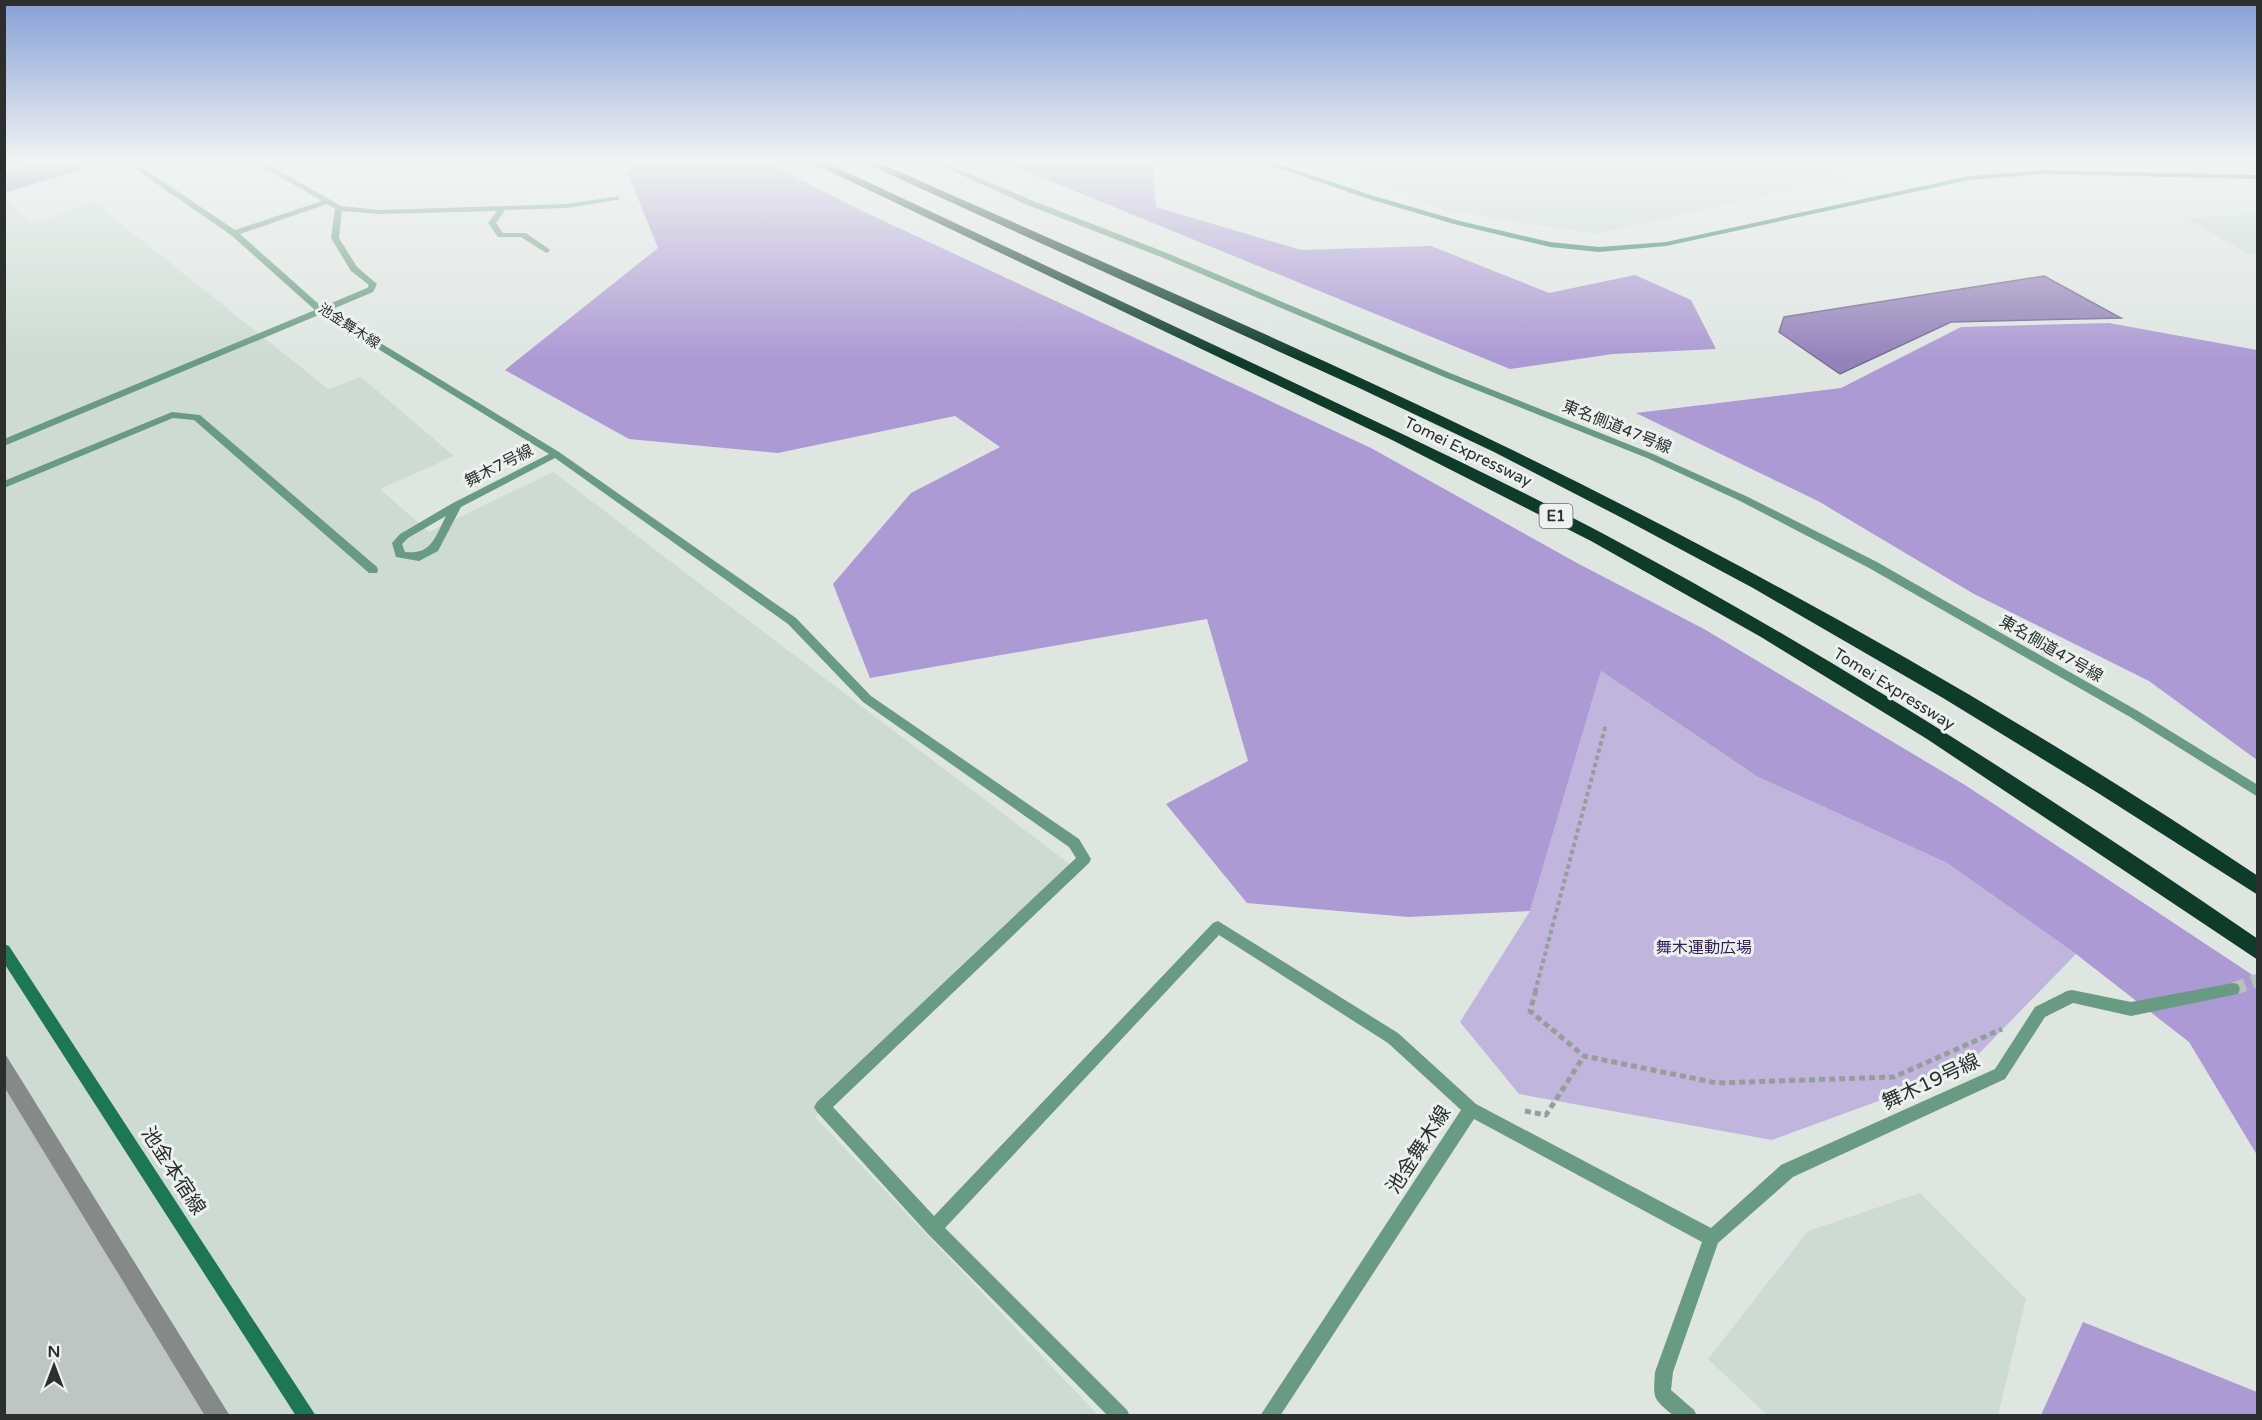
<svg xmlns="http://www.w3.org/2000/svg" width="2262" height="1420" viewBox="0 0 2262 1420" font-family="'Varela Round','Noto Sans JP',sans-serif">
	<rect width="100%" height="100%" fill="#dfe6e2"/>
	<path fill="#cddbd4" d="M 1322,160 L 1824,160 L 1850,176 L 1596,234 L 1443,210 Z
		M 4,196 L 29,225 L 94,202 L 328,389 L 361,377 L 454,456 L 380,489 L 429,532 L 553,472 L 1072,866 L 815,1117 L 1098,1415 L 5,1415 Z
		M 2257,214 L 2257,255 L 2247,253 L 2185,218 Z
		M 1920,1193 L 2026,1299 L 1998,1415 L 1767,1415 L 1708,1359 L 1808,1231 Z"/>
	<path fill="#c0b5dd" d="M 1601,671 L 1758,777 L 1947,863 L 2076,954 L 1963,1070 L 1772,1140 L 1519,1094 L 1460,1022 L 1530,911 Z"/>
	<path fill="#ab9ad4" d="M 639,160 L 762,160 L 856,208 L 1371,448 L 1577,563 L 1704,629 L 1965,785 L 2257,978 L 2257,1155 L 2189,1042 L 2076,954 L 1947,863 L 1758,777 L 1601,671 L 1530,911 L 1408,917 L 1247,903 L 1166,804 L 1248,761 L 1207,619 L 870,678 L 833,584 L 911,493 L 1000,447 L 955,416 L 778,453 L 629,439 L 505,370 L 658,248 L 628,174 Z
		M 999,160 L 1130,160 L 1153,164 L 1156,207 L 1301,250 L 1431,246 L 1549,293 L 1635,275 L 1691,300 L 1716,349 L 1613,354 L 1510,369 Z
		M 2109,323 L 2257,350 L 2257,760 L 2149,681 L 1974,594 L 1818,501 L 1636,413 L 1841,388 L 1961,327 Z
		M 2083,1322 L 2257,1392 L 2257,1415 L 2041,1415 Z"/>
	<path fill="#9383bb" stroke="#746a91" stroke-width="1.5" d="M 2044,276 L 2121,318 L 1951,322 L 1840,374 L 1779,332 L 1784,317 Z"/>
	<g fill="none" stroke-linecap="round" stroke-linejoin="round">
		<path fill="#9383bb" fill-rule="evenodd" d="M 44,160 L 89,162 L 84,169 L 4,193 L 4,172 Z"/>
		<path stroke="#bbc1be" stroke-width="13" stroke-dasharray="13 7" stroke-linecap="butt" d="M 2233,989 L 2258,980"/>
		<path stroke="#979d9a" stroke-width="4" stroke-dasharray="4.5 3" stroke-linecap="butt" d="M 1535,992 L 1606,724"/>
		<path stroke="#979d9a" stroke-width="5" stroke-dasharray="6 4" stroke-linecap="butt" d="M 1536,990 L 1530,1011 L 1584,1056 L 1717,1083 L 1894,1077 L 2002,1029
			M 1525,1111 L 1546,1115 L 1584,1056"/>
		<path fill="#699b84" fill-rule="evenodd" d="M 172,412 L 200,415 L 377,567 L 378,570 L 377,573 L 369,573 L 194,420 L 173,418 L 4,488 L 4,481 Z"/>
		<path fill="#699b84" fill-rule="evenodd" d="M 122,160 L 131,160 L 235,230 L 322,201 L 251,160 L 260,160 L 341,206 L 379,210 L 567,204 L 619,196 L 619,200 L 616,200 L 567,208 L 505,210 L 496,223 L 503,233 L 526,233 L 549,249 L 550,251 L 546,253 L 521,237 L 498,237 L 488,223 L 497,211 L 379,214 L 342,211 L 339,238 L 357,267 L 377,284 L 373,292 L 328,311 L 559,452 L 796,618 L 871,696 L 1079,839 L 1091,859 L 1089,863 L 833,1107 L 934,1216 L 1213,923 L 1218,921 L 1398,1033 L 1476,1104 L 1711,1228 L 1781,1165 L 1995,1069 L 2035,1007 L 2067,991 L 2072,990 L 2131,1002 L 2233,983 L 2238,984 L 2240,989 L 2238,994 L 2233,995 L 2131,1016 L 2073,1003 L 2045,1017 L 2005,1079 L 1793,1177 L 1718,1243 L 1673,1372 L 1671,1390 L 1694,1410 L 1697,1416 L 1674,1416 C 1653,1398 1653,1400 1655,1372 L 1702,1242 L 1474,1119 L 1280,1416 L 1260,1416 L 1461,1110 L 1388,1043 L 1219,935 L 945,1228 L 1127,1410 L 1130,1416 L 1108,1416 L 928,1234 L 817,1112 L 814,1107 L 817,1102 L 1076,858 L 1069,847 L 863,702 L 788,624 L 555,458 L 461,507 L 438,551 L 419,561 L 396,557 L 392,543 L 400,534 L 453,503 L 549,454 L 321,314 L 4,446 L 4,439 L 315,310 L 231,235 ZM 327,204 L 335,209 L 331,238 L 351,271 L 369,285 L 367,288 L 322,307 L 240,234 ZM 446,516 C 435,537 432,555 405,552 L 402,544 L 408,538 Z
			M 928,160 L 938,160 L 1031,200 L 1167,253 L 1450,373 L 1653,454 L 1748,497 L 1877,562 L 2138,711 L 2258,785 L 2258,797 L 2130,717 L 1869,568 L 1740,501 L 1647,458 L 1444,377 L 1161,257 L 1025,204 Z"/>
		<path fill="#1d7757" fill-rule="evenodd" d="M 12,160 L 30,160 L 4,166 L 4,162 Z
			M 1255,160 L 1266,160 L 1374,196 L 1460,221 L 1550,242 L 1599,247 L 1666,242 L 1969,176 L 2042,170 L 2258,175 L 2258,179 L 2042,174 L 1969,180 L 1666,246 L 1599,252 L 1550,247 L 1454,224 L 1369,199 Z
			M 4,944 L 9,946 L 316,1416 L 296,1416 L 4,963 Z"/>
		<path fill="#0e3b2a" fill-rule="evenodd" d="M 806,160 L 821,160 C 975,232 1129,305 1282,377 C 1389,428 1496,477 1600,532 C 1828,653 2045,793 2258,939 L 2258,960 L 1927,739 L 1761,637 L 1591,541 L 1392,440 Z
			M 858,160 L 873,160 C 1083,254 1295,344 1502,445 C 1761,571 2018,715 2258,876 L 2258,895 L 2098,793 L 1943,698 L 1753,588 L 1624,519 L 1494,452 L 1357,387 Z"/>
	</g>
	<path fill="#858a88" d="M 4,1052 L 230,1416 L 206,1416 L 4,1085 Z"/>
	<path fill="#bec5c2" stroke="#858a88" stroke-width="1.5" d="M 4,1085 L 206,1416 L 4,1416 Z"/>
	<linearGradient id="sky" x2="0" y2="1"><stop stop-color="#86a0d6"/><stop offset="0.45" stop-color="#f1f4f2"/><stop offset="1" stop-color="#f1f4f2" stop-opacity="0"/></linearGradient>
	<rect width="2262" height="359" fill="url(#sky)"/>
	<g text-anchor="middle" dominant-baseline="central" stroke-width="6" stroke-linejoin="round" paint-order="stroke">
		<g font-size="14" fill="#2c2f2e" stroke="#ecf3ef">
			<text transform="translate(349 326) rotate(33)">池金舞木線</text>
		</g>
		<rect fill="#ecf3ef" stroke="#666a68" stroke-width="1.5" x="1539.5" y="504" width="33" height="24" rx="4.5"/>
		<g font-size="15" font-weight="bold" fill="#2c2f2e">
			<text x="1556" y="516">E1</text>
		</g>
		<g font-size="16" fill="#2c2f2e" stroke="#ecf3ef">
			<text transform="translate(1617 427) rotate(22)">東名側道47号線</text>
			<text transform="translate(1468 452) rotate(26)">Tomei Expressway</text>
			<text transform="translate(499 466) rotate(-27)">舞木7号線</text>
			<text transform="translate(2051 649) rotate(30)">東名側道47号線</text>
			<text transform="translate(1894 689) rotate(32)">Tomei Expressway</text>
		</g>
		<g font-size="16" fill="#34195d" stroke="#ecf3ef">
			<text x="1704" y="948">舞木運動広場</text>
		</g>
		<g font-size="20" fill="#2c2f2e" stroke="#ecf3ef">
			<text transform="translate(1931 1082) rotate(-25)">舞木19号線</text>
			<text transform="translate(1419 1150) rotate(-57)">池金舞木線</text>
			<text transform="translate(173 1171) rotate(57)">池金本宿線</text>
		</g>
	</g>
	<rect width="2262" height="1420" fill="none" stroke="#2c2f2e" stroke-width="12"/>
	<g transform="translate(54 1366)" stroke="#ecf3ef" stroke-width="4.5" paint-order="stroke">
	<path d="M0-4.5L10 22L0 15L-10 22Z" fill="#2c2f2e"/>
	<text y="-9" font-size="16" font-weight="bold" text-anchor="middle" fill="#2c2f2e">N</text>
	</g>
</svg>
